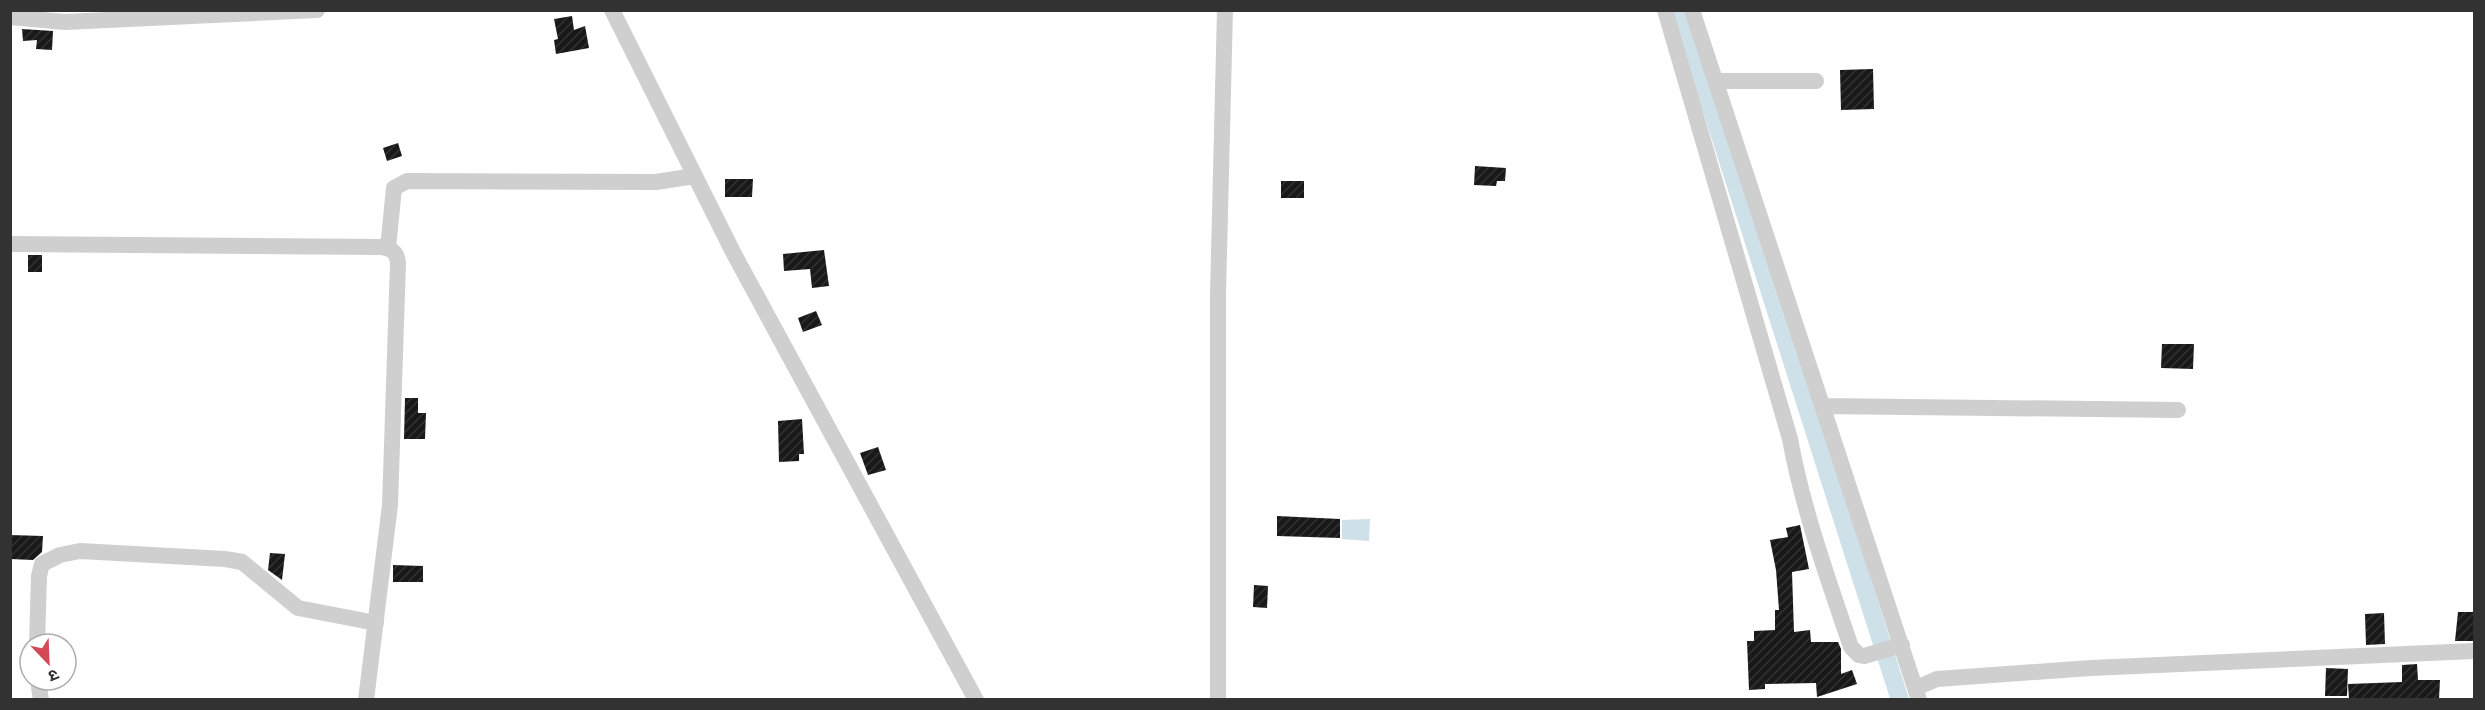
<svg xmlns="http://www.w3.org/2000/svg" width="2485" height="710" viewBox="0 0 2485 710" font-family="Commissioner,'Noto Sans Devanagari',sans-serif">
	<defs>
		<pattern id="building-hatch" width="6" height="6" patternUnits="userSpaceOnUse" patternTransform="scale(1.5)"><rect width="6" height="6" fill="#191919"/><path d="M-1 1l2-2M0 6l6-6M5 7l2-2" fill="none" stroke="#323232"/></pattern>
	</defs>
	<rect width="100%" height="100%" fill="#fff"/>
	<path fill="#cee0e8" d="M 1370,519 L 1369,541 L 1342,539 L 1342,520 Z"/>
	<g fill="none" stroke-linecap="round" stroke-linejoin="round">
		<path stroke="#cee0e8" stroke-width="18" d="M 1680,10 L 1900,700"/>
	</g>
	<path fill="url(#building-hatch)" d="M 572,16 L 574,30 L 585,26 L 589,48 L 556,54 L 554,40 L 558,39 L 554,19 Z
		M 22,29 L 53,31 L 52,50 L 36,49 L 37,40 L 23,41 Z
		M 1873,69 L 1874,109 L 1841,110 L 1840,70 Z
		M 398,143 L 402,156 L 387,161 L 383,148 Z
		M 1475,166 L 1506,168 L 1505,181 L 1497,181 L 1496,186 L 1474,185 Z
		M 725,179 L 753,179 L 752,197 L 725,197 Z
		M 1281,181 L 1304,181 L 1304,198 L 1281,198 Z
		M 824,250 L 829,286 L 812,288 L 810,269 L 784,271 L 783,254 Z
		M 28,255 L 42,255 L 42,272 L 28,272 Z
		M 816,311 L 822,325 L 803,332 L 798,318 Z
		M 2162,344 L 2194,344 L 2193,369 L 2161,368 Z
		M 405,398 L 418,398 L 418,413 L 426,413 L 425,439 L 404,439 Z
		M 802,419 L 804,454 L 799,454 L 799,461 L 779,462 L 778,421 Z
		M 878,447 L 886,470 L 868,475 L 860,453 Z
		M 1277,516 L 1340,519 L 1340,538 L 1277,536 Z
		M 1800,525 L 1809,569 L 1792,572 L 1794,632 L 1810,630 L 1811,642 L 1838,642 L 1841,649 L 1841,674 L 1852,670 L 1857,684 L 1817,697 L 1816,683 L 1765,684 L 1765,689 L 1749,690 L 1747,641 L 1754,641 L 1754,631 L 1775,630 L 1775,610 L 1779,610 L 1776,570 L 1770,540 L 1788,537 L 1786,528 Z
		M 10,535 L 43,536 L 42,552 L 33,560 L 10,559 Z
		M 270,553 L 285,554 L 282,580 L 268,570 Z
		M 393,565 L 423,566 L 423,582 L 393,582 Z
		M 1254,585 L 1268,586 L 1267,608 L 1253,607 Z
		M 2458,612 L 2475,612 L 2475,641 L 2455,641 Z
		M 2384,613 L 2385,644 L 2366,645 L 2365,614 Z
		M 2417,664 L 2418,680 L 2440,680 L 2439,699 L 2349,699 L 2348,684 L 2402,682 L 2402,665 Z
		M 2326,668 L 2348,669 L 2347,696 L 2325,696 Z"/>
	<g fill="none" stroke-linecap="round" stroke-linejoin="round">
		<path stroke="#cfcfcf" stroke-width="16" d="M 612,10 L 734,254 L 976,700
			M 1665,10 L 1790,439 C 1803,510 1828,579 1851,647 L 1859,655 L 1864,656 L 1902,645
			M 1692,10 L 1919,700
			M 10,17 L 65,22 L 317,10
			M 1715,81 L 1816,81
			M 10,244 L 381,247 C 392,249 397,252 398,263 L 390,505 L 366,700
			M 388,248 L 394,188 L 407,181 L 656,182 L 695,176
			M 1823,406 L 2178,410
			M 37,644 L 39,576 L 42,564 L 60,555 L 80,551 L 225,559 L 242,562 L 298,608 L 376,623
			M 38,680 L 41,700
			M 1916,688 L 1937,679 L 2091,668 L 2474,651
			M 1218,700 L 1218,294 L 1225,10"/>
	</g>
	<rect width="2485" height="710" fill="none" stroke="#323232" stroke-width="24"/>
	<g transform="translate(48 662) rotate(157)"><circle r="28" fill="#ffffff" stroke="#adadad" stroke-width="1.5"/>
	<path d="M0-4.5L10 22L0 15L-10 22Z" fill="#d44958"/>
	<text y="-9" font-size="16" font-weight="bold" text-anchor="middle" fill="#323232">उ</text>
	</g>
</svg>
